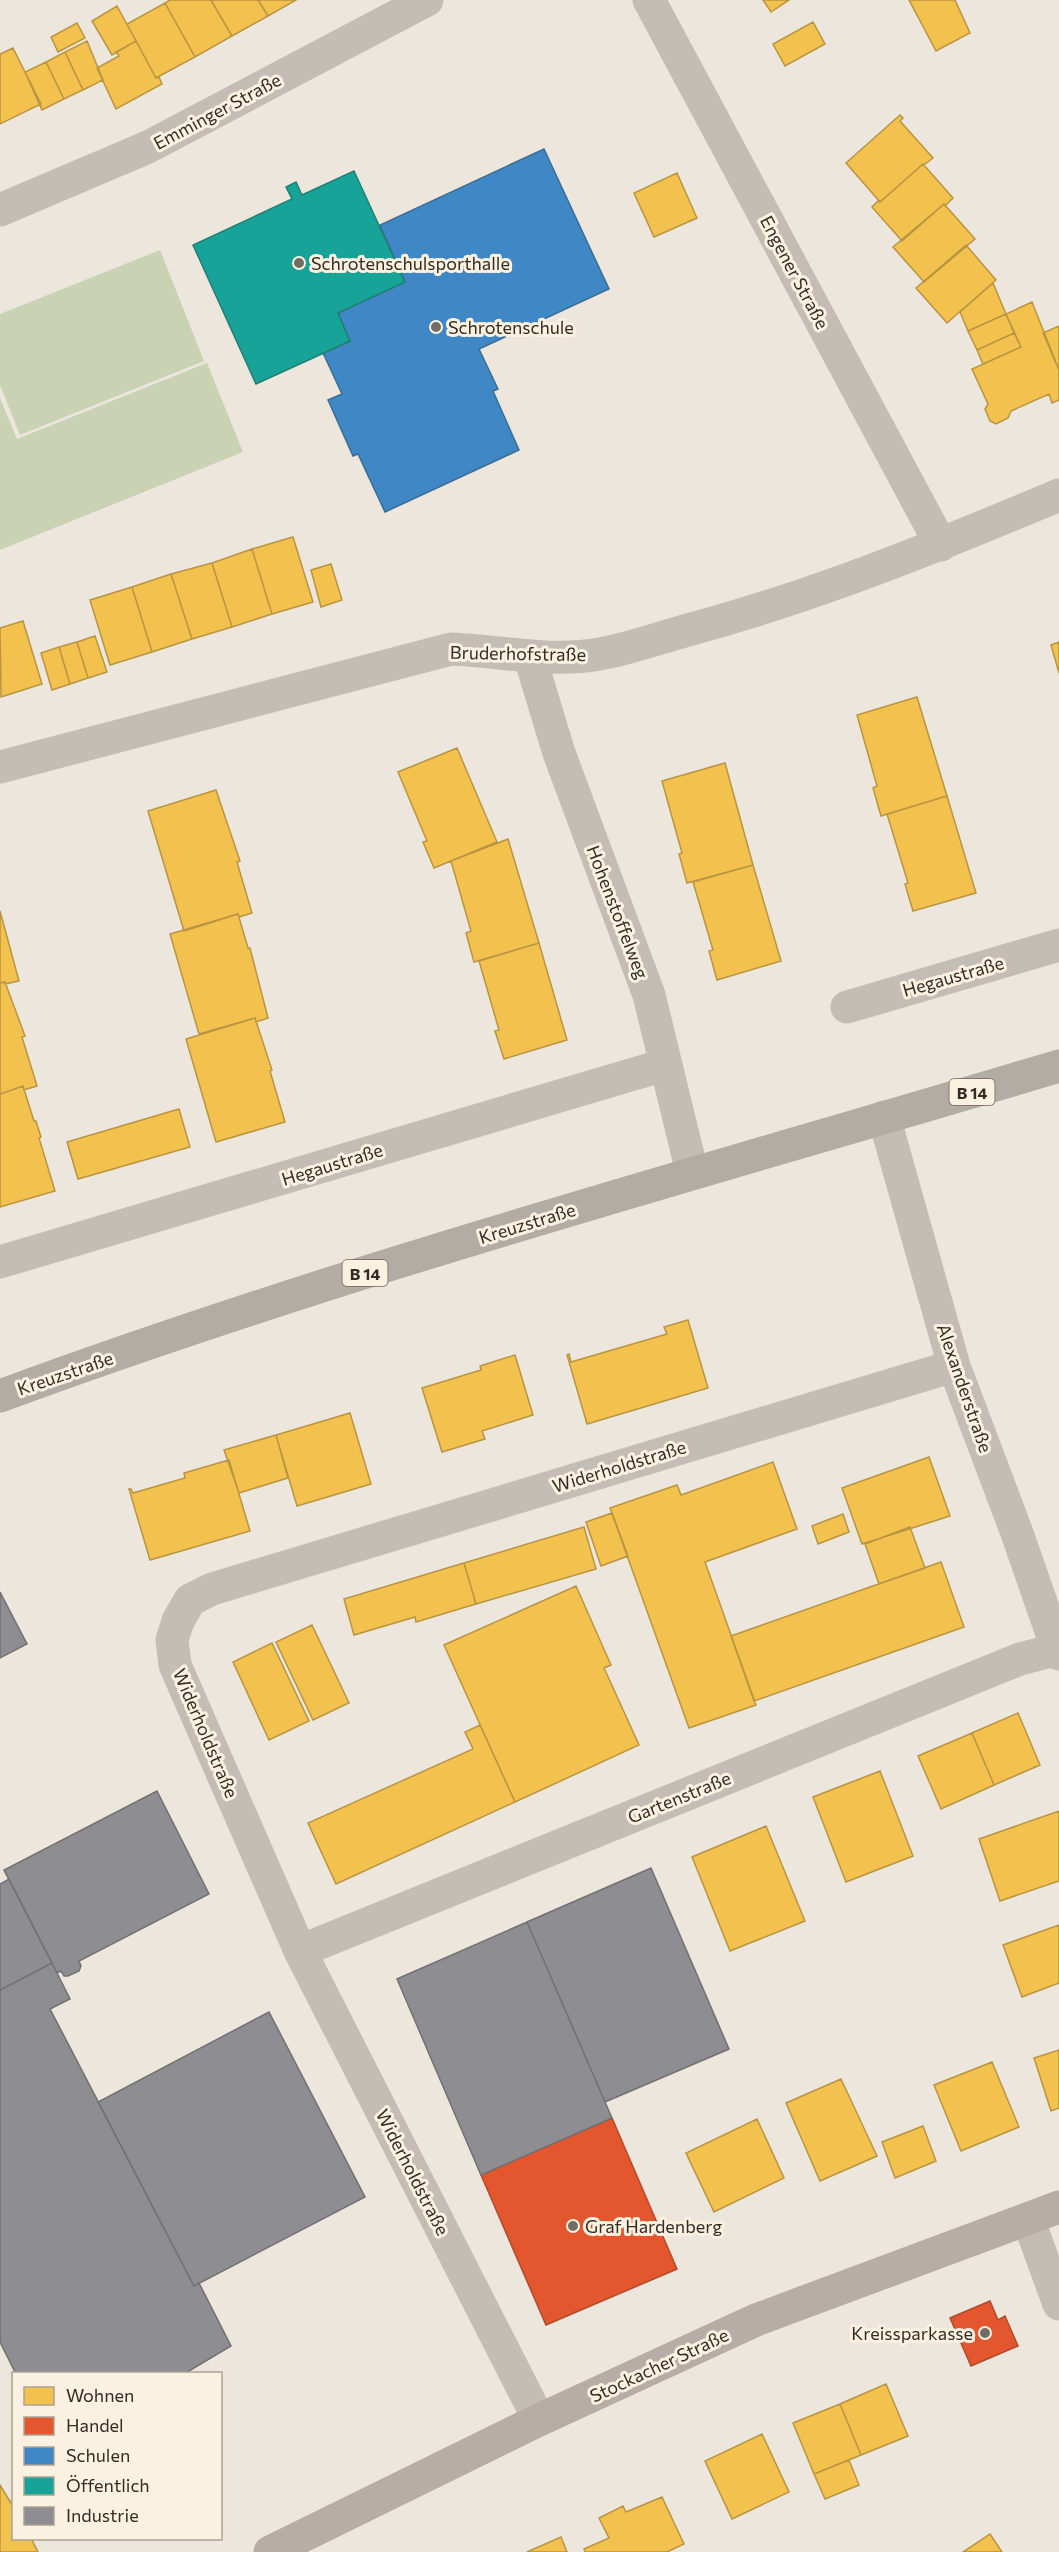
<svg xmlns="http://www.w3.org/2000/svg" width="1059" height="2552" viewBox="0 0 1059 2552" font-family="Commissioner,sans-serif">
	<rect width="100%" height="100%" fill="#ece6dc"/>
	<path fill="#cad2b4" d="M 160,250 L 204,361 L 20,435 L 0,385 L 0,314 Z
		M 207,363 L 243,452 L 0,550 L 0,398 L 17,439 Z"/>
	<path fill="#f2c14e" stroke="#b99441" stroke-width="1.5" d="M 170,0 L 211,0 L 232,36 L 195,57 L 165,3 Z
		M 211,0 L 258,0 L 268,16 L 232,36 Z
		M 258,0 L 296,0 L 268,16 Z
		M 763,0 L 789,0 L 771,12 Z
		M 909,0 L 955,0 L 970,33 L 936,51 Z
		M 165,3 L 195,57 L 156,78 L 127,24 Z
		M 117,6 L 136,41 L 112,55 L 92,21 Z
		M 813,22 L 825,44 L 785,66 L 773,44 Z
		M 77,23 L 85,38 L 58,52 L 51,37 Z
		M 87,41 L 103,80 L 83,90 L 65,52 Z
		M 136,41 L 156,78 L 159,77 L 162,84 L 116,109 L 97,68 L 119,56 L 116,52 Z
		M 13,48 L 41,104 L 0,124 L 0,54 Z
		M 65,52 L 83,90 L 64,99 L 46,62 Z
		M 46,62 L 64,99 L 42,110 L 25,72 Z
		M 900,115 L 903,118 L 900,121 L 933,158 L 924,165 L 923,164 L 880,202 L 846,163 Z
		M 923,164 L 953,198 L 945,206 L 944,204 L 902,241 L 872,207 L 878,201 L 880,202 Z
		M 677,173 L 697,218 L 654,237 L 634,193 Z
		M 944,204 L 975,239 L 924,282 L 893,247 Z
		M 966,245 L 996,280 L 947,323 L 916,288 Z
		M 993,283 L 1006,314 L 968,331 L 960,312 Z
		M 1032,302 L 1059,370 L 1059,400 L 1052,403 L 1049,394 L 1011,411 L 1008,418 L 996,424 L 990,421 L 985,409 L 988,404 L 972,369 L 1021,347 L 1006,314 Z
		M 1006,314 L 1014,333 L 977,350 L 968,331 Z
		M 1059,326 L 1059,370 L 1043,333 Z
		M 1014,333 L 1021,347 L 983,364 L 977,350 Z
		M 293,537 L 313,602 L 272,614 L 252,549 Z
		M 252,549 L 272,614 L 232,627 L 212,563 Z
		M 212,563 L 232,627 L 192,639 L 171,574 Z
		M 331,564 L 342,600 L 321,607 L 311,570 Z
		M 171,574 L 192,639 L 152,652 L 132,587 Z
		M 132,587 L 152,652 L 110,665 L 90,600 Z
		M 23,621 L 42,684 L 1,697 L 0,628 Z
		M 95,636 L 107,672 L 88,678 L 77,642 Z
		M 77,642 L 88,678 L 70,684 L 59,647 Z
		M 1059,642 L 1059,673 L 1051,645 Z
		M 59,647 L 70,684 L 52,690 L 41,653 Z
		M 917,697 L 947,796 L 881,816 L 873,788 L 877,786 L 857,715 Z
		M 457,748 L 497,842 L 434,868 L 423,842 L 427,841 L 398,772 Z
		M 725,763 L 753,865 L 687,883 L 679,854 L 682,853 L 662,781 Z
		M 216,790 L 240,861 L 237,862 L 252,913 L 239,917 L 238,914 L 184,931 L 148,811 Z
		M 947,796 L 976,893 L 913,911 L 905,884 L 908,883 L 887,814 Z
		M 508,839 L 539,943 L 474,962 L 466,933 L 471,931 L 451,861 Z
		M 753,865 L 781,961 L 717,980 L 709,951 L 713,950 L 693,882 Z
		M 0,911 L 19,981 L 5,984 L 5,982 L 0,983 Z
		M 238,914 L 248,948 L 250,948 L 268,1018 L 256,1022 L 255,1018 L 199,1034 L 170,934 Z
		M 539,943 L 567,1040 L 504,1059 L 495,1031 L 499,1030 L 479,961 Z
		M 5,982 L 25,1036 L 22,1037 L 37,1086 L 24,1090 L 23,1086 L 0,1094 L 0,983 Z
		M 255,1018 L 272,1070 L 270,1071 L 285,1122 L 216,1142 L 186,1039 Z
		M 23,1086 L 34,1121 L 36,1121 L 41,1137 L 39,1138 L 55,1191 L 0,1207 L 0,1094 Z
		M 179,1109 L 190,1147 L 78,1179 L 67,1142 Z
		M 688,1320 L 708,1388 L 587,1424 L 567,1355 L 569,1354 L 571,1362 L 667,1334 L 664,1327 Z
		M 515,1355 L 533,1415 L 482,1431 L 485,1439 L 442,1452 L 422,1388 L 481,1370 L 480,1366 Z
		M 350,1413 L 371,1484 L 297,1506 L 276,1435 Z
		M 276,1435 L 288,1478 L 239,1493 L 224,1450 Z
		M 929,1457 L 950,1516 L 862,1544 L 842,1488 Z
		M 229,1460 L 250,1531 L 150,1560 L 129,1489 L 131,1489 L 133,1493 L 185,1478 L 184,1473 Z
		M 773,1462 L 797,1529 L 705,1562 L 756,1705 L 689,1728 L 610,1508 L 677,1485 L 681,1495 Z
		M 612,1513 L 628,1556 L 601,1566 L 586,1522 Z
		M 843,1514 L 849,1532 L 818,1544 L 812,1526 Z
		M 584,1527 L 596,1569 L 476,1604 L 464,1563 Z
		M 910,1527 L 925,1568 L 879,1584 L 865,1544 Z
		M 941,1562 L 964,1627 L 754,1701 L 731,1636 Z
		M 464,1563 L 476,1604 L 416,1622 L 415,1617 L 354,1635 L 344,1599 Z
		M 576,1586 L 611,1665 L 604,1668 L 639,1745 L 515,1802 L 444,1645 Z
		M 312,1625 L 349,1703 L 313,1720 L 276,1642 Z
		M 272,1643 L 309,1721 L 269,1740 L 233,1662 Z
		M 1018,1713 L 1040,1765 L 994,1785 L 972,1733 Z
		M 480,1725 L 515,1802 L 336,1884 L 308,1823 L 473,1749 L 465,1732 Z
		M 972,1733 L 994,1785 L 941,1809 L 918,1756 Z
		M 880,1771 L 913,1856 L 846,1882 L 813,1797 Z
		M 1059,1811 L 1059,1881 L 1000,1901 L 979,1839 Z
		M 766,1826 L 805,1921 L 730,1951 L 692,1857 Z
		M 1059,1925 L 1059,1983 L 1022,1997 L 1003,1945 Z
		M 1059,2050 L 1059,2108 L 1051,2111 L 1034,2058 Z
		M 992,2062 L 1019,2127 L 961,2151 L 934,2085 Z
		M 841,2079 L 877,2156 L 820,2181 L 786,2103 Z
		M 757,2119 L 784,2178 L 714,2212 L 686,2153 Z
		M 923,2126 L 936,2161 L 895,2178 L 882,2142 Z
		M 886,2384 L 908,2436 L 861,2455 L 840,2404 Z
		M 840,2404 L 861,2455 L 814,2474 L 793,2423 Z
		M 762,2434 L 789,2492 L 732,2519 L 705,2461 Z
		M 849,2460 L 859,2485 L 825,2499 L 814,2474 Z
		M 0,2485 L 14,2508 L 14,2538 L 31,2538 L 38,2552 L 0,2552 Z
		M 662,2497 L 684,2544 L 667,2552 L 585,2552 L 584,2549 L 609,2538 L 599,2518 L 623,2506 L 626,2512 Z
		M 990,2534 L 1002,2552 L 963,2552 Z
		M 561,2537 L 567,2552 L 527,2552 Z"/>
	<path fill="#e4572e" stroke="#af4a2b" stroke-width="1.5" d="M 612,2118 L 677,2269 L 546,2325 L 481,2175 Z
		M 990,2301 L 998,2320 L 1005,2316 L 1018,2346 L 971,2366 L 950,2318 Z"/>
	<path fill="#3f88c5" stroke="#3c6c95" stroke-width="1.5" d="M 544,149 L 609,289 L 479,349 L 498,389 L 493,391 L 519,450 L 385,512 L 358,454 L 353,456 L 328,400 L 342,394 L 323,353 L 350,341 L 338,313 L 405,282 L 380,225 Z"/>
	<path fill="#17a398" stroke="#207f75" stroke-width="1.5" d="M 354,171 L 405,282 L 338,313 L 350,341 L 256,384 L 193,245 L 292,199 L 286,187 L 296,182 L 302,195 Z"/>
	<path fill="#8d8d92" stroke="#727071" stroke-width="1.5" d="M 0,1592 L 27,1644 L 0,1658 Z
		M 157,1791 L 209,1894 L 79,1961 L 81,1966 L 79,1971 L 68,1976 L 64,1976 L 61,1971 L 57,1973 L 4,1870 Z
		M 651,1868 L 729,2049 L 605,2102 L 527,1922 Z
		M 9,1879 L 52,1963 L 0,1990 L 0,1884 Z
		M 527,1922 L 612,2118 L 481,2175 L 397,1979 Z
		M 52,1963 L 70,1999 L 50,2009 L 194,2286 L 199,2283 L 231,2346 L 184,2374 L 16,2374 L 0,2342 L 0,1990 Z
		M 269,2012 L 365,2197 L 194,2286 L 98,2102 Z"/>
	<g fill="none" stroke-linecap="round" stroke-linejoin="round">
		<path stroke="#c4bdb5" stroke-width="33" d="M 649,0 L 941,545
			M 0,210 L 148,147 L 427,0
			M 530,657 L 559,753 L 649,995 L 692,1172
			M 0,767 L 451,649 C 500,651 551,663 600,654 C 629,649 659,638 688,630 C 815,596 938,546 1059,495
			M 847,1007 L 1059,945
			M 884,1117 L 954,1366 L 1017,1533 L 1059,1654
			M 0,1262 L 664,1065
			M 300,1951 L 1020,1659 L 1059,1649
			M 1028,2219 L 1059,2304
			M 539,2420 L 300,1951 L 175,1665 L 172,1640 L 178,1621 L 190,1600 L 212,1589 L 954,1366"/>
		<path stroke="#b5ada6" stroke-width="33" d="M 270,2552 L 539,2420 L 756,2320 L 1059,2207"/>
		<path stroke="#b3aca5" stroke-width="33" d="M 0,1396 C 347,1268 705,1172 1059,1066"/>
	</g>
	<g fill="#746c64" stroke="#faf1e1" stroke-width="2">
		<circle cx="299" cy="263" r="6"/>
		<circle cx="436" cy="327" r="6"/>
		<circle cx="573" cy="2226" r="6"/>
		<circle cx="985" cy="2333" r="6"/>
	</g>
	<g text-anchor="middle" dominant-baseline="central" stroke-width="6" stroke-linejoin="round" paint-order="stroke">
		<g fill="#faf1e1" stroke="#6f665d" stroke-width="1.5">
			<rect x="949.5" y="1079" width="45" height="26" rx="4.5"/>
			<rect x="342.5" y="1260" width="45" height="26" rx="4.5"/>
		</g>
		<g font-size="16" font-weight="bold" fill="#342b24">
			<text x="972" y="1092">B 14</text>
			<text x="365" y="1273">B 14</text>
		</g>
		<g font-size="18" fill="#342b24" stroke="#faf1e1">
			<text transform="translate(217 111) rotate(-28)">Emminger Straße</text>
			<text transform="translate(795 272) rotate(62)">Engener Straße</text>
			<text transform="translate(518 653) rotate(1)">Bruderhofstraße</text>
			<text transform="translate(618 912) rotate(69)">Hohenstoffelweg</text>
			<text transform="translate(953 976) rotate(-16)">Hegaustraße</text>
			<text transform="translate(332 1164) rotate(-17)">Hegaustraße</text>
			<text transform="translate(527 1223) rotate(-17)">Kreuzstraße</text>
			<text transform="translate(65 1373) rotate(-19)">Kreuzstraße</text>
			<text transform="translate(965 1388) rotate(71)">Alexanderstraße</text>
			<text transform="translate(619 1466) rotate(-17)">Widerholdstraße</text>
			<text transform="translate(206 1733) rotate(67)">Widerholdstraße</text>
			<text transform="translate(679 1797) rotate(-22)">Gartenstraße</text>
			<text transform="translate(413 2172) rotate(63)">Widerholdstraße</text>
			<text transform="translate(659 2365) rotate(-25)">Stockacher Straße</text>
		</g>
		<g font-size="18" fill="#342b24" stroke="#faf1e1" text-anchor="start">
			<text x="311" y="263">Schrotenschulsporthalle</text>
			<text x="448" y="327">Schrotenschule</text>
			<text x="585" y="2226">Graf Hardenberg</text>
			<text x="973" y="2333" text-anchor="end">Kreissparkasse</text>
		</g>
	</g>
	<rect x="12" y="2372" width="210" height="168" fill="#faf1e1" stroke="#aba295" stroke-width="1.5"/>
	<rect x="24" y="2387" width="30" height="18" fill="#f2c14e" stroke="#aba295" stroke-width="1.5"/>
	<text x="66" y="2402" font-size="18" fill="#342b24">Wohnen</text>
	<rect x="24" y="2417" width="30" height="18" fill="#e4572e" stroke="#aba295" stroke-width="1.5"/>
	<text x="66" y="2432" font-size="18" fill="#342b24">Handel</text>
	<rect x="24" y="2447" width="30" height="18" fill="#3f88c5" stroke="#aba295" stroke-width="1.5"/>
	<text x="66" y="2462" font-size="18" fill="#342b24">Schulen</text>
	<rect x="24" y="2477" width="30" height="18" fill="#17a398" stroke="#aba295" stroke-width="1.5"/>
	<text x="66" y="2492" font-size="18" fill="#342b24">Öffentlich</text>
	<rect x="24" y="2507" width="30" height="18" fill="#8d8d92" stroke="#aba295" stroke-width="1.5"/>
	<text x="66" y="2522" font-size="18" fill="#342b24">Industrie</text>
</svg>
